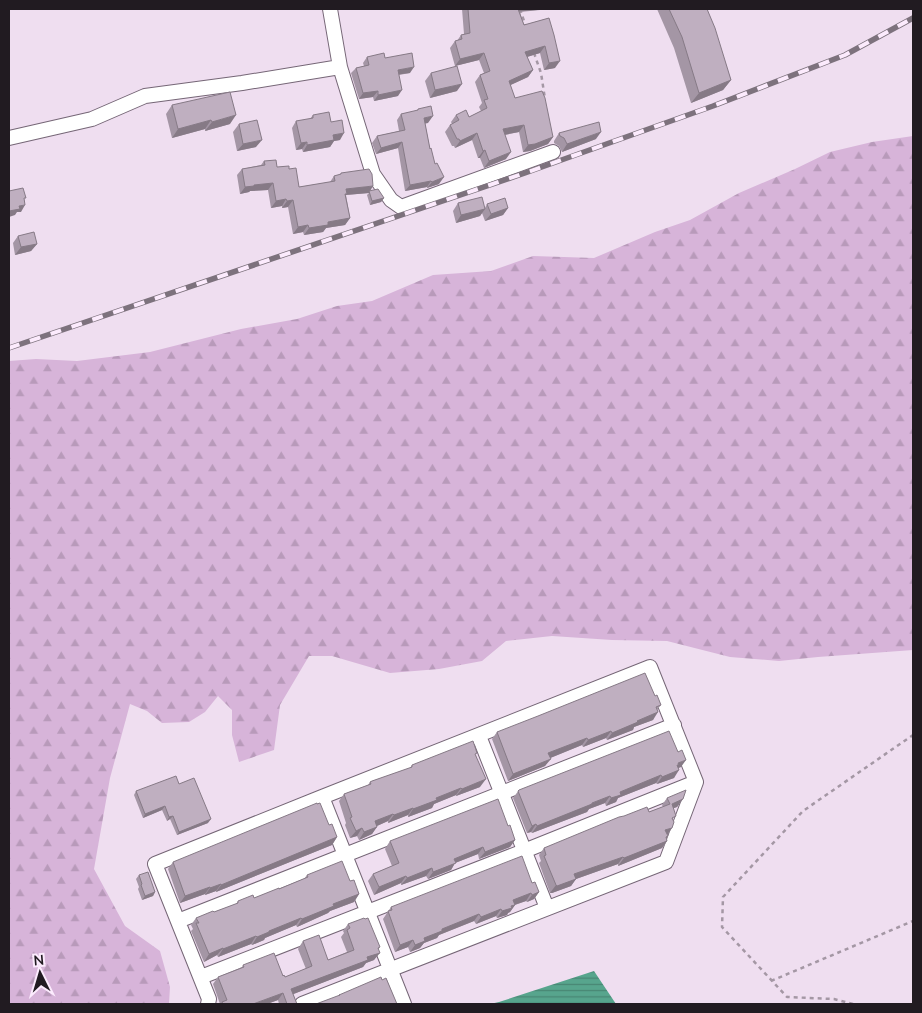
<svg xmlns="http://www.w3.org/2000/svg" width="922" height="1013" viewBox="0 0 922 1013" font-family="'Nunito Sans',sans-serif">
	<defs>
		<pattern id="forest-firs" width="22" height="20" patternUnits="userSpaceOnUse" patternTransform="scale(1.25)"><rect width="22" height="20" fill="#d7b4d9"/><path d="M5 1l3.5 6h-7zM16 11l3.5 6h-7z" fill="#b89aba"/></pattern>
		<pattern id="water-rules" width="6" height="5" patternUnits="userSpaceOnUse" patternTransform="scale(1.25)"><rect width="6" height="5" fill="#57a58d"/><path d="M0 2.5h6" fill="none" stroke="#488673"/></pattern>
	</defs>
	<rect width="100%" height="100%" fill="#efdef0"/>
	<path fill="url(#forest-firs)" d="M 913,136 L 913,650 L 818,657 L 779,661 L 730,657 L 667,641 L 612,640 L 552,636 L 506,641 L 482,661 L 439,669 L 390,673 L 332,656 L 309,656 L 280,705 L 274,750 L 239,762 L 232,735 L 232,710 L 218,696 L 205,712 L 189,722 L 162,723 L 147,711 L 130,704 L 110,778 L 94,869 L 125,926 L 160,951 L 170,987 L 169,1004 L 9,1004 L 9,361 L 36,359 L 77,361 L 150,352 L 241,329 L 297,319 L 337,306 L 372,301 L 433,275 L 491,271 L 533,256 L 594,258 L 655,232 L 690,220 L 739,193 L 795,169 L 830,152 L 872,142 Z"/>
	<path fill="url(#water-rules)" d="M 594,971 L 616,1004 L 490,1004 L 499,1002 Z"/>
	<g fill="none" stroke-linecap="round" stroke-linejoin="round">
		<defs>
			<path id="street" d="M 330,9 L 340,67 L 373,174 L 391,200 L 401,207 L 553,152
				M 9,138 L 92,119 L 145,96 L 242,83 L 340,67
				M 479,736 L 547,908
				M 178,921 L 674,725
				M 201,977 L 524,851 L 696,782
				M 208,1004 L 209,999 L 155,864 L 322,797 L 404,1004
				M 302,1004 L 666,862 L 696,782 L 650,667 L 322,797"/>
		</defs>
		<use href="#street" stroke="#756676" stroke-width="16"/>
		<path stroke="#a497a4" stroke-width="2.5" stroke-dasharray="4 4" stroke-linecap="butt" d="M 520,9 L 526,27
			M 534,53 L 541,73 L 545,99
			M 771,981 L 913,921
			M 853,1004 L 834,999 L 787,997 L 722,927 L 723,897 L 803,811 L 913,735"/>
		<use href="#street" stroke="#fff" stroke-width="14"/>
		<defs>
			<path id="rail" d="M 9,348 L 525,173 L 713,106 L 845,55 L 913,18"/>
		</defs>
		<use href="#rail" stroke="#7d727d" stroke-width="5.5"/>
		<use href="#rail" stroke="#fcebfd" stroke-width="4" stroke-dasharray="11" stroke-linecap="butt"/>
	</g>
	<path fill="#a496a5" d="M 462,9 L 550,9 L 520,12 L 524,25 L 549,18 L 555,68 L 544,70 L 540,53 L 527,57 L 533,70 L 528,77 L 510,85 L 515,98 L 553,137 L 548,144 L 530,151 L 523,152 L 519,132 L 505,135 L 506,159 L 484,168 L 480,158 L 478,158 L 472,140 L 455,148 L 454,146 L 452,146 L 445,132 L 450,125 L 452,124 L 451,122 L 456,115 L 469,117 L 481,111 L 479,107 L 482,103 L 475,82 L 480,75 L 484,73 L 479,60 L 455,66 L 450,48 L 455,41 L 457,41 L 461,35 L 464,34 Z
		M 657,9 L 707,9 L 731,80 L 723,90 L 691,103 L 674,48 Z
		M 367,57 L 385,58 L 410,73 L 399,75 L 398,96 L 374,101 L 373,97 L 359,99 L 351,73 L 356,68 L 364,66 L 363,63 Z
		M 431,73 L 457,91 L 430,98 L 425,81 Z
		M 172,105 L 230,124 L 205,131 L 205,129 L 172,138 L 166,114 Z
		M 418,109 L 428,123 L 425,123 L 430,149 L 439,184 L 427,188 L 427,187 L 405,191 L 398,148 L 376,154 L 372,143 L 377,136 L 399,131 L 397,120 L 401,114 L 417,111 Z
		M 313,115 L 331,122 L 340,140 L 334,141 L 330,147 L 303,152 L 302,149 L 296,150 L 292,128 L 296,121 L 310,119 Z
		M 239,124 L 256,147 L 237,151 L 233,132 Z
		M 559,133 L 596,139 L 562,152 L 559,146 L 554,143 L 554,141 Z
		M 264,161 L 277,167 L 289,169 L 299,187 L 330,182 L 334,176 L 340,175 L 341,173 L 369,191 L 384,198 L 381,202 L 370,205 L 367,195 L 369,193 L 346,195 L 350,218 L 345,225 L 326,228 L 323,232 L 304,235 L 303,232 L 293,234 L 288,207 L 282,208 L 282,206 L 271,208 L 268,190 L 250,191 L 249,192 L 240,194 L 237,175 L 242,169 L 261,165 Z
		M 458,203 L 485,208 L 487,204 L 508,208 L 503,215 L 485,221 L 482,213 L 480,216 L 456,223 L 453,211 Z
		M 18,236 L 37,244 L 31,251 L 15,255 L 13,243 Z
		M 655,696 L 661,705 L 657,710 L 653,720 L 634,727 L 633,730 L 607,740 L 606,738 L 583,747 L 582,745 L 550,758 L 545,766 L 508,781 L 492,739 L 497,732 Z
		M 476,755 L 480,787 L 456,796 L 456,795 L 434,804 L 432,808 L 408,817 L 408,815 L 388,823 L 388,821 L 377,826 L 372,834 L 359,840 L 357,836 L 350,838 L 345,825 L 346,823 L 339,801 L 344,794 L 368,785 L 370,782 L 410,768 L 412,765 Z
		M 681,767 L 678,768 L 674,778 L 657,784 L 656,783 L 618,798 L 616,802 L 606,806 L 605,803 L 589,809 L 587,812 L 532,833 L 531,832 L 527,833 L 513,798 L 519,790 Z
		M 179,784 L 208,823 L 177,835 L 170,819 L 167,821 L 162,810 L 143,818 L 134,795 L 136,791 Z
		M 667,798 L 683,799 L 677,807 L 673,808 L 673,820 L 672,828 L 667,835 L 668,836 L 667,838 L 667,841 L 662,848 L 618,866 L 618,864 L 576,879 L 571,886 L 552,893 L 550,893 L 539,863 L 541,861 L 539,855 L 544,848 L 663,807 L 662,805 Z
		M 329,825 L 337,837 L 332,845 L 216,892 L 216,891 L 205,895 L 205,894 L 180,903 L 168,869 L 173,862 Z
		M 508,826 L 515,840 L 510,847 L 479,859 L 478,854 L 455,863 L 451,870 L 428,879 L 426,876 L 401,885 L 401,883 L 374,895 L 368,881 L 373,874 L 392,866 L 385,849 L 390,841 Z
		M 139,875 L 155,892 L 153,896 L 142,900 L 138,889 L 139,887 L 136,879 Z
		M 307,875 L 350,881 L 359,894 L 354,902 L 330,911 L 328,913 L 297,927 L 296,925 L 265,938 L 264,940 L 252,945 L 251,944 L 218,957 L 217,955 L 204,962 L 191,931 L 193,929 L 191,925 L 196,918 L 214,912 L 236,904 L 238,901 L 254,898 L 279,889 L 304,879 Z
		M 532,883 L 539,892 L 534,899 L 527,902 L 526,901 L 515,905 L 510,912 L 508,913 L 507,915 L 497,918 L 496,916 L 476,924 L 474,921 L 439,935 L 437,938 L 424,943 L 420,948 L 410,952 L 408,947 L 395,952 L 383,919 L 391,907 Z
		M 348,924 L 378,950 L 374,960 L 366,963 L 363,967 L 293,994 L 297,1004 L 279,1004 L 278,1000 L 267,1004 L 220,1004 L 213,984 L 218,977 L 242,967 L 243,965 L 283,976 L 285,977 L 306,969 L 298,949 L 303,941 L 328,960 L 347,952 L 341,937 L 344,933 L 343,931 Z"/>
	<path fill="#867a86" d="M 515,9 L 550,9 L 512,12 Z
		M 545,46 L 540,53 L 520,59 L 525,52 Z
		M 484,53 L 479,60 L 455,66 L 460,59 Z
		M 560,61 L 555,68 L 544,70 L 549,63 Z
		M 414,67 L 410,73 L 394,75 L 398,70 Z
		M 533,70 L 528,77 L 504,88 L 509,81 Z
		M 731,80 L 723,90 L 691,103 L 699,93 Z
		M 462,84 L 457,91 L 430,98 L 435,90 Z
		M 402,90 L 398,96 L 374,101 L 378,95 Z
		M 378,91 L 373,97 L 359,99 L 363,93 Z
		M 236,115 L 230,124 L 205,131 L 212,122 Z
		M 433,116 L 428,123 L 419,125 L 424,118 Z
		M 211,120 L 205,129 L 172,138 L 178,129 Z
		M 524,125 L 519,132 L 498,136 L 503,129 Z
		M 601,132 L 596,139 L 562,152 L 567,144 Z
		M 344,133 L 340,140 L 334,141 L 330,147 L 303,152 L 307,145 L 333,135 Z
		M 477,133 L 472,140 L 455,148 L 460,141 Z
		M 553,137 L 548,144 L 530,151 L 523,152 L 528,145 Z
		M 262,140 L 256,147 L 237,151 L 243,144 Z
		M 307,142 L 302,149 L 296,150 L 301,143 Z
		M 402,142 L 398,148 L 376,154 L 381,148 Z
		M 485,150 L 480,158 L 478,158 L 483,151 Z
		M 511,152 L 506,159 L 484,168 L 489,161 Z
		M 444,177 L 439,184 L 427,188 L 432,182 Z
		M 431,181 L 427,187 L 405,191 L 410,185 Z
		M 273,183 L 268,190 L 250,191 L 249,192 L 240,194 L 245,187 L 254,185 Z
		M 373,186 L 369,193 L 345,195 L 346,189 Z
		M 384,198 L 381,202 L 370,205 L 372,201 Z
		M 286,199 L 282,206 L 271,208 L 276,201 Z
		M 293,200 L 288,207 L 282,208 L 287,201 Z
		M 25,205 L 21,212 L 17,212 L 15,215 L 9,217 L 9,211 L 19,206 Z
		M 508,208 L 503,215 L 485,221 L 491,214 Z
		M 485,209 L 480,216 L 456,223 L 461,215 Z
		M 350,218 L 345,225 L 326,228 L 323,232 L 304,235 L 309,228 L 328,222 Z
		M 308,225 L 303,232 L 293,234 L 298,227 Z
		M 37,244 L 31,251 L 15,255 L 21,247 Z
		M 658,712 L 653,720 L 634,727 L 633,730 L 607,740 L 612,733 L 637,721 Z
		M 611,731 L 606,738 L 583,747 L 588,740 Z
		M 587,738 L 582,745 L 543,761 L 548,753 Z
		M 551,759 L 545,766 L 508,781 L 513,774 Z
		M 686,760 L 681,767 L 676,769 L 678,763 Z
		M 679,770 L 674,778 L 657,784 L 662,777 Z
		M 661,775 L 656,783 L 618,798 L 616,802 L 606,806 L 611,798 L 620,792 Z
		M 486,779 L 480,787 L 456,796 L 462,789 Z
		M 461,788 L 456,795 L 434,804 L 432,808 L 408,817 L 413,809 L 436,798 Z
		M 610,796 L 605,803 L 589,809 L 587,812 L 532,833 L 537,826 Z
		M 683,799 L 677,807 L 666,811 L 672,804 Z
		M 165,806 L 162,810 L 143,818 L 145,814 Z
		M 413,808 L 408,815 L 388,823 L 394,815 Z
		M 393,814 L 388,821 L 370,829 L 375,821 Z
		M 173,816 L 170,819 L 167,821 L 169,817 Z
		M 211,819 L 208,823 L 177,835 L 179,832 Z
		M 536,824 L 531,832 L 527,833 L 532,826 Z
		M 377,827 L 372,834 L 359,840 L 364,832 Z
		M 362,828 L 357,836 L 350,838 L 356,831 Z
		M 672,828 L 667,835 L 665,830 Z
		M 668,836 L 664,842 L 667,841 L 662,848 L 618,866 L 624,858 Z
		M 337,837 L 332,845 L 216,892 L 221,885 Z
		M 515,840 L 510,847 L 479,859 L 485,852 Z
		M 483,847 L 478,854 L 455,863 L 451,870 L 428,879 L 433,872 L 454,859 Z
		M 623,857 L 618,864 L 576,879 L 571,886 L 552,893 L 550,893 L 556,885 L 574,874 Z
		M 432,868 L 426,876 L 401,885 L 407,878 Z
		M 406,876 L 401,883 L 374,895 L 379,887 Z
		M 221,884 L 216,891 L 205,895 L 210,888 Z
		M 210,887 L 205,894 L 180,903 L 185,896 Z
		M 155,892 L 153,896 L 142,900 L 145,896 Z
		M 539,892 L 534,899 L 527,902 L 532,895 Z
		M 531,893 L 526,901 L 508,907 L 513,900 Z
		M 359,894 L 354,902 L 330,911 L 328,913 L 297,927 L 302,919 L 333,904 Z
		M 515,905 L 510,912 L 508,913 L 507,915 L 497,918 L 502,911 Z
		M 501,909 L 496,916 L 476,924 L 481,917 Z
		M 479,914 L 474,921 L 439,935 L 437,938 L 424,943 L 420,948 L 410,952 L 415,945 L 424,938 L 442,929 Z
		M 301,918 L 296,925 L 265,938 L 264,940 L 252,945 L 257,937 L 269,931 Z
		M 256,936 L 251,944 L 218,957 L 223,949 Z
		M 413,940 L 408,947 L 395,952 L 400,945 Z
		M 380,947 L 375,954 L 380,953 L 374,960 L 366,963 L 363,967 L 286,997 L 291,989 L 367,957 L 378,948 Z
		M 223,948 L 217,955 L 204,962 L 209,954 Z
		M 283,993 L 278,1000 L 267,1004 L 253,1004 Z"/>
	<path fill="#bfafc0" stroke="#867a86" d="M 468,9 L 518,9 L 524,25 L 549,18 L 554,35 L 560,61 L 549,63 L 545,46 L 525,52 L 533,70 L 509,81 L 515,98 L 542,91 L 545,98 L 553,137 L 535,144 L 528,145 L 524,125 L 503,129 L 511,152 L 489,161 L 485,150 L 483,151 L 477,133 L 460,141 L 459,139 L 457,139 L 450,125 L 459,120 L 456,115 L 466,110 L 469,117 L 487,108 L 484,100 L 488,99 L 480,75 L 490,71 L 484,53 L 460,59 L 455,41 L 462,39 L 461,35 L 470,33 Z
		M 669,9 L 707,9 L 715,28 L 731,80 L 699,93 L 682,37 Z
		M 384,53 L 385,58 L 412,53 L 414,67 L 398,70 L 402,90 L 378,95 L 378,91 L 363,93 L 356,68 L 369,65 L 367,57 Z
		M 457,66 L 462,84 L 435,90 L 431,73 Z
		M 230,92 L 236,115 L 212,122 L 211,120 L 178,129 L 172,105 Z
		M 431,106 L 433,116 L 424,118 L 430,149 L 431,148 L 435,164 L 437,163 L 444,177 L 432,182 L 431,181 L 410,185 L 402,142 L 381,148 L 377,136 L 405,130 L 401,114 L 418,110 L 418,109 Z
		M 329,112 L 331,122 L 342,120 L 344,133 L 333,135 L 334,140 L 307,145 L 307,142 L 301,143 L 296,121 L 313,118 L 313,115 Z
		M 257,120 L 262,140 L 243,144 L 239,124 Z
		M 599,122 L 601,132 L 567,144 L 564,138 L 560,136 L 559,133 Z
		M 276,160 L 277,167 L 289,166 L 289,169 L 296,168 L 299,187 L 335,181 L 334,176 L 341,174 L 341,173 L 369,169 L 372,174 L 373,186 L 346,189 L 347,194 L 345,194 L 350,218 L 328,222 L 328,225 L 309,228 L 308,225 L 298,227 L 293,200 L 287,201 L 286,199 L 276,201 L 273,183 L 254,185 L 254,186 L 245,187 L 242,169 L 265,165 L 264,161 Z
		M 23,188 L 26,198 L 24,198 L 25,205 L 19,206 L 20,209 L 9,211 L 9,191 Z
		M 378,189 L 384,198 L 372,201 L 369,191 Z
		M 482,197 L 485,209 L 461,215 L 458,203 Z
		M 505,198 L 508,208 L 491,214 L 487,204 Z
		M 34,232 L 37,244 L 21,247 L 18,236 Z
		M 645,673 L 655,696 L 657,695 L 661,705 L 656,707 L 658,712 L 637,721 L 638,722 L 612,733 L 611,731 L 588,740 L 587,738 L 548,753 L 551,759 L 513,774 L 497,732 L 538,716 Z
		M 669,731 L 678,752 L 682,750 L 686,760 L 678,763 L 679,765 L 677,765 L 679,770 L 662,777 L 661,775 L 620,792 L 621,795 L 611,798 L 610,796 L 592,803 L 592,804 L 537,826 L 536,824 L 532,826 L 518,791 L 519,790 Z
		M 473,741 L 477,753 L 475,754 L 486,779 L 462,789 L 461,788 L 436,798 L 437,800 L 413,809 L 413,808 L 394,815 L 393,814 L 375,821 L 377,827 L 364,832 L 362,828 L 356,831 L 350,818 L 352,817 L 344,794 L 371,784 L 370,782 L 372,781 L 412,767 L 412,765 Z
		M 176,776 L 179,784 L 194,778 L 211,819 L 179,832 L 173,816 L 169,817 L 165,806 L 145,814 L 136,791 Z
		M 686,790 L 683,799 L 672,804 L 676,816 L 672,818 L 674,822 L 672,828 L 665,830 L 668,836 L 666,837 L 667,841 L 624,858 L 623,857 L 574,874 L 576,879 L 557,886 L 556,885 L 544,856 L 546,855 L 544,848 L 619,817 L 624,816 L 647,807 L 649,812 L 670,804 L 667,798 Z
		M 498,799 L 508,826 L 510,825 L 515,840 L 485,852 L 483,847 L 454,859 L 456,863 L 433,872 L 432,868 L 407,878 L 406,876 L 379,887 L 373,874 L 399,863 L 390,841 Z
		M 317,803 L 317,804 L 320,803 L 329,825 L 332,824 L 337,837 L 221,885 L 221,884 L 210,888 L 210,887 L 185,896 L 173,862 Z
		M 522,856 L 532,883 L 535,882 L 539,892 L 532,895 L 531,893 L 513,900 L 515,905 L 511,906 L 512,908 L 502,911 L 501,909 L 481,917 L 479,914 L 442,929 L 442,931 L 424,938 L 425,941 L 415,945 L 413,940 L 400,945 L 388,911 L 392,910 L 391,907 Z
		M 342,861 L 350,881 L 354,880 L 359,894 L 333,904 L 334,906 L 302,919 L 301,918 L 269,931 L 269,932 L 257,937 L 256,936 L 223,949 L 223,948 L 209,954 L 196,923 L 199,923 L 196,918 L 213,911 L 214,912 L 238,903 L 238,901 L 253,895 L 254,898 L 279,888 L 279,889 L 308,877 L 307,875 Z
		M 148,872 L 155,892 L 145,896 L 141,885 L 142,884 L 139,875 Z
		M 364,918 L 365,919 L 368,918 L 380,947 L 378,948 L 380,953 L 367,957 L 368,960 L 291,989 L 297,1004 L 287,1004 L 283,993 L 253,1004 L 223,1004 L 222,1002 L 227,1000 L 218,977 L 244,967 L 243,965 L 274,953 L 283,976 L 284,975 L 285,977 L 312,966 L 303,941 L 319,935 L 328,960 L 354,950 L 347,930 L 350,928 L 348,924 Z
		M 381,977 L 382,980 L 386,978 L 397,1004 L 316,1004 L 340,995 L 339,995 Z"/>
	<rect width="922" height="1013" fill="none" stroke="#211b21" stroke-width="20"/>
	<g transform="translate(40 973) rotate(355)" stroke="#fcebfd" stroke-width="4" paint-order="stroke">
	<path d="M0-4L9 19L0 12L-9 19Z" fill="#211b21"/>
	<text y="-8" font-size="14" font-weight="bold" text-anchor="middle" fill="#211b21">N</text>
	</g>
</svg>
